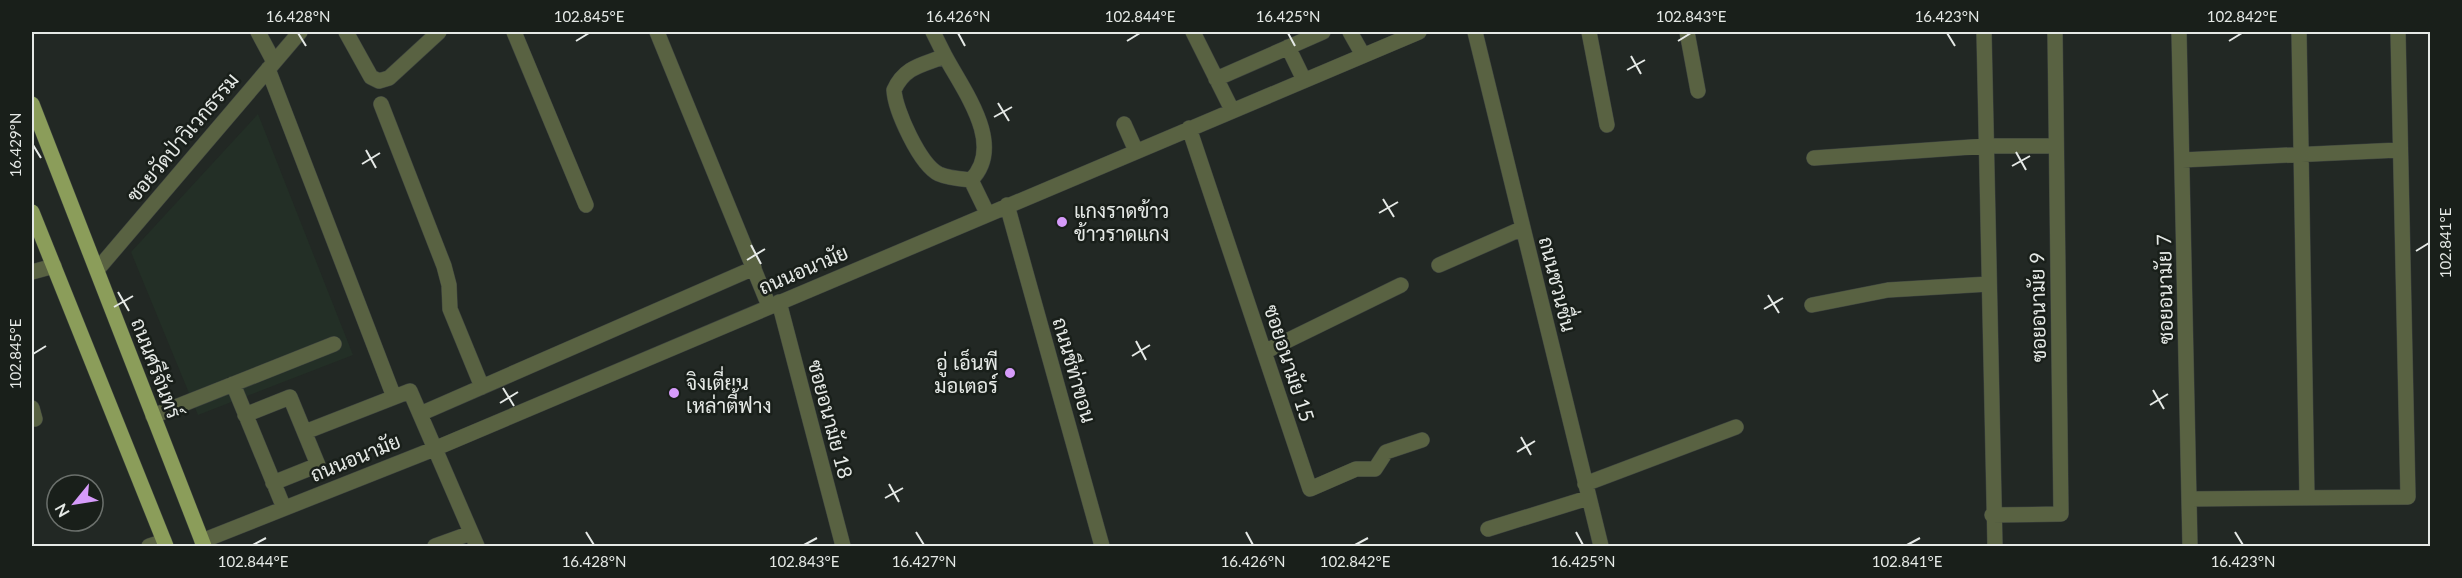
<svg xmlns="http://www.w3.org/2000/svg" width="2462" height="578" viewBox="0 0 2462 578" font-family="Lato,Sarabun,sans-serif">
	<rect width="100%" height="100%" fill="#222824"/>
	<path fill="#232f26" d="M 258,114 L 353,355 L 198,415 L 131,252 Z"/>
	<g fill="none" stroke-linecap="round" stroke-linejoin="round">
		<defs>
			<path id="minor" d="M 258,32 L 274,62
				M 346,32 L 371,77 L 379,81 L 389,78 L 439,32
				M 514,32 L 586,205
				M 657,32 L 769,306
				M 933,32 L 945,56
				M 1193,32 L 1232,110
				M 1350,32 L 1363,55
				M 1475,32 L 1601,546
				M 1589,32 L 1607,125
				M 1687,32 L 1698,91
				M 1984,32 L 1995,546
				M 2179,32 L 2190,546
				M 2299,32 L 2307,498
				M 1288,47 L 1304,80
				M 945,56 C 963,90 1006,145 971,180 C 961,179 948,178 939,174 C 920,165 895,110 894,90 C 905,66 923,65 945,56 Z
				M 268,69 L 394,397
				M 1216,79 L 1323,32
				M 381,104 L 444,266 L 449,285 L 450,309 L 482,387
				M 1124,124 L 1136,151
				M 1189,128 L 1310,489 L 1356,469 L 1375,469 L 1386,452 L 1422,440
				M 1814,158 L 1986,146 L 2056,146
				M 2182,160 L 2399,150
				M 971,180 L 987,213
				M 1007,205 L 1102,546
				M 1439,265 L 1523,228
				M 97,270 L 300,32
				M 32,272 L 54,266
				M 779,302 L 843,546
				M 1812,305 L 1888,290 L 1989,284
				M 1264,352 L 1401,285
				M 233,384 L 284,508
				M 32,408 L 35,419
				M 420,414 L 754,268
				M 245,415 L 290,397 L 318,465 L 273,483
				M 153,416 L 334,344
				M 305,432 L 410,391 L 477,546
				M 1585,484 L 1736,427
				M 2190,499 L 2408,497 L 2398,32
				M 1992,515 L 2061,514 L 2055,32
				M 1488,529 L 1588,498
				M 202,541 L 434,449 L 1419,32
				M 149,546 L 164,541
				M 435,546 L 471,533"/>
			<path id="major" d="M 32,104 L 204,546
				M 32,212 L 166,546"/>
		</defs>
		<use href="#minor" stroke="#3d433f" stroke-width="16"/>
		<use href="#major" stroke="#3d433f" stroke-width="16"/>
		<use href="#minor" stroke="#596242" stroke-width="15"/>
		<use href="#major" stroke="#8b9d5a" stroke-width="15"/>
	</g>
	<path fill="none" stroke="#e5e9e6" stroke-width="2" d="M 298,33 L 306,46M 958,33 L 965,46M 1288,33 L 1295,46M 1947,33 L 1955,46M 576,41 L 589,33M 1127,41 L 1140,33M 1678,41 L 1691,33M 2229,41 L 2242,33M 1631,56 L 1641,74M 1627,70 L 1645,60M 998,103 L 1009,121M 994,117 L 1012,107M 33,145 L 41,158M 366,150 L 376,168M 2016,152 L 2026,170M 362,164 L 380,153M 2012,166 L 2030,156M 1383,199 L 1394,217M 1379,213 L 1398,202M 751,245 L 761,264M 2416,251 L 2429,243M 747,260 L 765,249M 118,292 L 129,311M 1768,295 L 1779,313M 114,307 L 133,296M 1764,309 L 1783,298M 1136,341 L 1146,360M 33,354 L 46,346M 1132,356 L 1150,345M 503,388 L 514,406M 2153,390 L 2164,409M 500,403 L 518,392M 2150,405 L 2168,394M 1521,437 L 1531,455M 1517,452 L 1535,441M 889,484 L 899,502M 885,498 L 903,488M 586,532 L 594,545M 916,532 L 924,545M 1246,532 L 1253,545M 1576,532 L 1583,545M 2235,532 L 2243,545M 253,545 L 266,538M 804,545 L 817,538M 1355,545 L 1368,538M 1907,545 L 1920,538"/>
	<g fill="#d69bfa" stroke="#191f1a" stroke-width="2">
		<circle cx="1062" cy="222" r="6"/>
		<circle cx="1010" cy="373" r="6"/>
		<circle cx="674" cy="393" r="6"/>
	</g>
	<g text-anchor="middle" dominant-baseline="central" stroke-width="5" stroke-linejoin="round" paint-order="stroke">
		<g font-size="20" fill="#e5e9e6" stroke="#191f1a">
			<text transform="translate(182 137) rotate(-50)">ซอยวัดป่าวิเวกธรรม</text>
			<text transform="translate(803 269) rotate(-23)">ถนนอนามัย</text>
			<text transform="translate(1558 284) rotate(76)">ถนนชวนชื่น</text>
			<text transform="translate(2164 289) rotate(-91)">ซอยอนามัย 7</text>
			<text transform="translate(2037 307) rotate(-91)">ซอยอนามัย 9</text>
			<text transform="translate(1290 363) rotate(72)">ซอยอนามัย 15</text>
			<text transform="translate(157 368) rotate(69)">ถนนศรีจันทร์</text>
			<text transform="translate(1075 370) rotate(74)">ถนนชีท่าขอน</text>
			<text transform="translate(831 419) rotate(75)">ซอยอนามัย 18</text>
			<text transform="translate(355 457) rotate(-22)">ถนนอนามัย</text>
		</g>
		<g font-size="20" fill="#e5e9e6" stroke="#191f1a" text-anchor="start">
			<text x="1074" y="210">แกงราดข้าว<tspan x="1074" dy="23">ข้าวราดแกง</tspan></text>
			<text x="998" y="362" text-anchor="end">อู่ เอ็นพี<tspan x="998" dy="23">มอเตอร์</tspan></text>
			<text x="686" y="382">จิงเตี่ยน<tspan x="686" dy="23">เหล่าตี้ฟาง</tspan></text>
		</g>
	</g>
	<rect width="2462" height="578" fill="none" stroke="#191f1a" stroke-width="66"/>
	<g transform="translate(75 503) rotate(240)"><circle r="28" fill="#191f1a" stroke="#6b706c" stroke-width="1.5"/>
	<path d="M0-4.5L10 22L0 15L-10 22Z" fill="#d69bfa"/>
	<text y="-9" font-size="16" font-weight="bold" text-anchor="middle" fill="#e5e9e6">N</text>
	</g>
	<rect x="33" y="33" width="2396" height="512" fill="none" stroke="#e5e9e6" stroke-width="2"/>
	<g font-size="15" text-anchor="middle" fill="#e5e9e6">
		<text x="298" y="22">16.428°N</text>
		<text x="589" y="22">102.845°E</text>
		<text x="958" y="22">16.426°N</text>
		<text x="1140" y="22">102.844°E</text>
		<text x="1288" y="22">16.425°N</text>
		<text x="1691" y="22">102.843°E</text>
		<text x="1947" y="22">16.423°N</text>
		<text x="2242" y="22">102.842°E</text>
		<text transform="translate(16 145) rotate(-90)" y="5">16.429°N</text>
		<text transform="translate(2446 243) rotate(-90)" y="5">102.841°E</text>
		<text transform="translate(16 354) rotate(-90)" y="5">102.845°E</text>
		<text x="253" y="567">102.844°E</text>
		<text x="594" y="567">16.428°N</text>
		<text x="804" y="567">102.843°E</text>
		<text x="924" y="567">16.427°N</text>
		<text x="1253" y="567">16.426°N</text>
		<text x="1355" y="567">102.842°E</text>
		<text x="1583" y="567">16.425°N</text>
		<text x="1907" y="567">102.841°E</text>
		<text x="2243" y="567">16.423°N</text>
	</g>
</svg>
